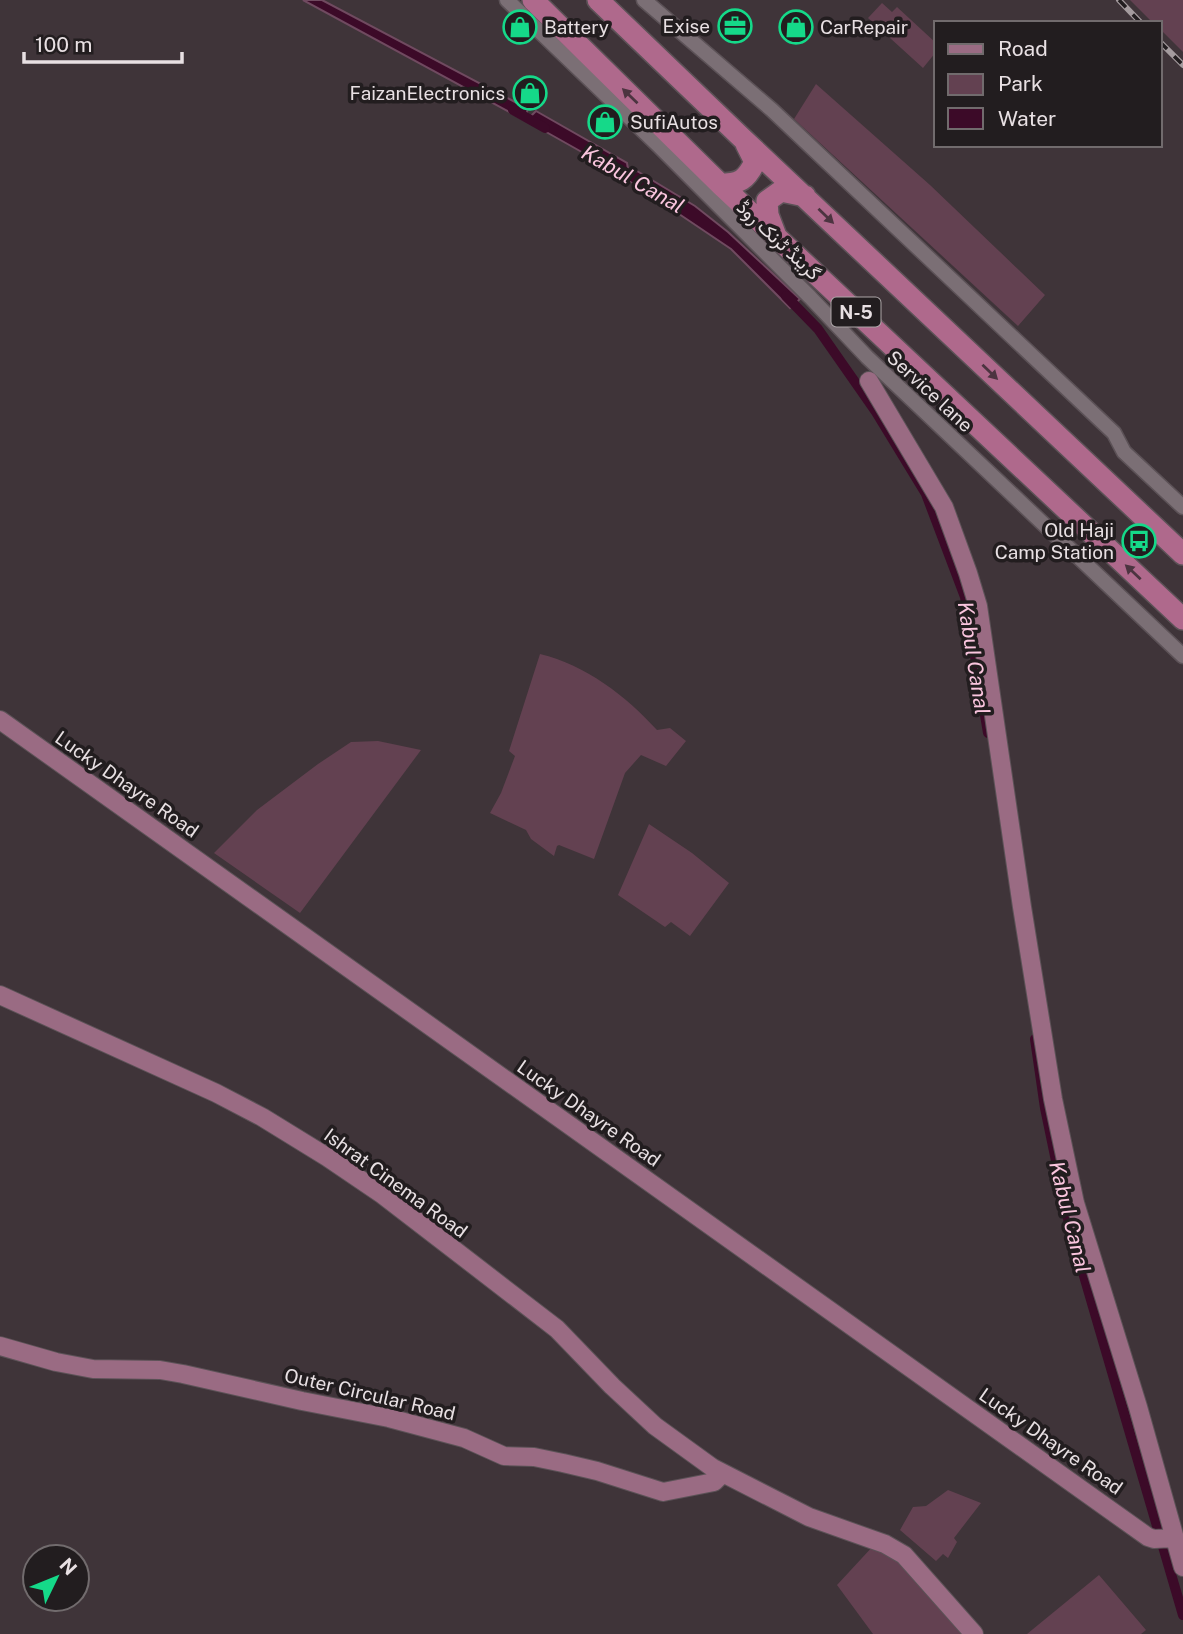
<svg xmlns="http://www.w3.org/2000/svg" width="1183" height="1634" viewBox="0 0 1183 1634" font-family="'Public Sans',Vazirmatn,sans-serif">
	<rect width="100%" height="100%" fill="#3f3439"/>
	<path fill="#634151" d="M 1130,0 L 1183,0 L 1183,52 L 1160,29 L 1160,23 L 1153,23 Z
		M 882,3 L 892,12 L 897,7 L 936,43 L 936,52 L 923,68 L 868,18 Z
		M 816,84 L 930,185 L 1045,295 L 1018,326 L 794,119 Z
		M 540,654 C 586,665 626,696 657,730 L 670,728 L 686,741 L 666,766 L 641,755 L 625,773 L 594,859 L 559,845 L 557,846 L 554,856 L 531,839 L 526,830 L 490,813 L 501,793 L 515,756 L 509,751 Z
		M 378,741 L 421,750 L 300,913 L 214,853 L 257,810 L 318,764 L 351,742 Z
		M 649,824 L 692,853 L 729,883 L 690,936 L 671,922 L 665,927 L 618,895 Z
		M 948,1490 L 981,1503 L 954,1538 L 957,1542 L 948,1558 L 943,1554 L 936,1561 L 900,1530 L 913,1507 L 926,1506 Z
		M 874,1545 L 927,1581 L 967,1634 L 873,1634 L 837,1585 Z
		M 1099,1575 L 1146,1630 L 1141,1634 L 1027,1634 Z"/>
	<path fill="#3c0a28" stroke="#704a60" stroke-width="2" d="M 303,0 L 322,0 L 517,103 L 528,109 L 524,120 Z
		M 536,111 L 627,163 L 628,169 L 619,173 L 532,124 L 532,115 Z
		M 637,171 L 695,206 L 728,232 L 800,299 L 790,308 L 731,249 L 630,181 L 629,176 Z"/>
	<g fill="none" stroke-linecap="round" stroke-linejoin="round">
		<path stroke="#3c0a28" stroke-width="10" d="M 513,110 L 545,128
			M 611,164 L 642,182
			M 786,296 L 818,329 L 876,412 L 926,494 L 965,597 L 988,733
			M 1035,1039 L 1045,1108 L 1070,1228 L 1183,1615"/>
		<defs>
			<path id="minor" d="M 507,0 L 659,146 L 810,297 L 867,357 L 1183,656
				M 644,0 L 772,110 L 1114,433 L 1124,452 L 1183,507"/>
			<path id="major" d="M 869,381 L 944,507 L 968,573 L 978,606 L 1022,907 L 1053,1099 L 1075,1203 L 1138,1407 L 1183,1567
				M 0,720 L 1148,1537 L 1154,1539 L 1173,1538 L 1183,1549
				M 0,995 L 216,1093 L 262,1117 L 327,1157 L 383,1195 L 557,1329 L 612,1386 L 655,1426 L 713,1468 L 809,1517 L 885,1544 L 904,1555 L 974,1634
				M 0,1346 L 56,1362 L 93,1369 L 160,1370 L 183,1374 L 302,1401 L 389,1418 L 464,1438 L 504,1456 L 534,1457 L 563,1463 L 597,1471 L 663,1492 L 714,1482 L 722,1474"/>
			<path id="highway" d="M 533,0 L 720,184 L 1183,619
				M 598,0 L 743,139 L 1183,554
				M 720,184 C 740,184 746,180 755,162 L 746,144
				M 776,236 L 768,215 L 767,201 L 781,191 L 805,196"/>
		</defs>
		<use href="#minor" stroke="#5c5257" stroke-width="17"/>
		<use href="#major" stroke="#5c5257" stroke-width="20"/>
		<use href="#highway" stroke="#5c5257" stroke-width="24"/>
		<use href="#minor" stroke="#7b6f75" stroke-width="14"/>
		<use href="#major" stroke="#9a6b83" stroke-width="18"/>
		<use href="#highway" stroke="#af698c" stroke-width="21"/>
		<defs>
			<path id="rail" d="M 1119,0 L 1141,23
				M 1160,42 L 1183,65"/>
		</defs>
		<use href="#rail" stroke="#a49b9e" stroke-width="6"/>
		<use href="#rail" stroke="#221d1f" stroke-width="3.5" stroke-dasharray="10" stroke-linecap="butt"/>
	</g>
	<defs><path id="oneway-solid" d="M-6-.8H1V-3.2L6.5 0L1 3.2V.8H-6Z" transform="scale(1.75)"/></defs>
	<g fill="#4c3440">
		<use href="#oneway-solid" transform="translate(630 96) rotate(-136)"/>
		<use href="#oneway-solid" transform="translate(826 216) rotate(44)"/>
		<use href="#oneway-solid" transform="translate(990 372) rotate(44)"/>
		<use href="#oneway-solid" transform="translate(1133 572) rotate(-137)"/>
	</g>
	<defs>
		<symbol id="office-ring" viewBox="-11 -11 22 22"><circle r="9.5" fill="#221d1f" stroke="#15d989" stroke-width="1.5"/><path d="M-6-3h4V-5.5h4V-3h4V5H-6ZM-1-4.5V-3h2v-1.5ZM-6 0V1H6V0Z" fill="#15d989"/></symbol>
		<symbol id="shop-ring" viewBox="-11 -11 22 22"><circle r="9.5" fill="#221d1f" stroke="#15d989" stroke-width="1.5"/><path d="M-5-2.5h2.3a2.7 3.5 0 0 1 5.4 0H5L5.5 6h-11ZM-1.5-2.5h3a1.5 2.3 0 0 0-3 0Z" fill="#15d989"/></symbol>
		<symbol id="bus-ring" viewBox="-11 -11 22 22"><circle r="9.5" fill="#221d1f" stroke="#15d989" stroke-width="1.5"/><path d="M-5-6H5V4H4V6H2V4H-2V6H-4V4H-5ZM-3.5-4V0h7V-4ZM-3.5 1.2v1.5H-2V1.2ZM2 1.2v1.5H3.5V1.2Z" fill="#15d989"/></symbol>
	</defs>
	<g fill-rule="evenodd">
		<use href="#office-ring" x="716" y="7" width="38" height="38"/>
		<use href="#shop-ring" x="501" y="8" width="38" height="38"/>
		<use href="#shop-ring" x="777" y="8" width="38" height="38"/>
		<use href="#shop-ring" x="511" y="74" width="38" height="38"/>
		<use href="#shop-ring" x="586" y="103" width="38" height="38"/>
		<use href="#bus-ring" x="1120" y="522" width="38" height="38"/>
	</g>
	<g text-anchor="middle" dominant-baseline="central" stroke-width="7" stroke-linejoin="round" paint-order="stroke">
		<rect fill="#221d1f" stroke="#ada6a8" stroke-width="2" x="831.5" y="297.5" width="49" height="29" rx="5"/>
		<g font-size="18" font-weight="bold" fill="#e8e0e3">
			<text x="856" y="312">N-5</text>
		</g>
		<g font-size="19" fill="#e8e0e3" stroke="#221d1f" text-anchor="end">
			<text x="710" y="26">Exise</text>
			<text x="544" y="27" text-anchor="start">Battery</text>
			<text x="820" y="27" text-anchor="start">CarRepair</text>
			<text x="505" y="93">FaizanElectronics</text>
			<text x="630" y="122" text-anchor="start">SufiAutos</text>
			<text x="1114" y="530">Old Haji<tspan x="1114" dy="22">Camp Station</tspan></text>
		</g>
		<g font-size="19" fill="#e8e0e3" stroke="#221d1f">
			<text transform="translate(779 240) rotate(43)">گرینڈ ٹرنک روڈ</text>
			<text transform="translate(930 391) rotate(43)">Service lane</text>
			<text transform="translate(127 784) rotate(35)">Lucky Dhayre Road</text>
			<text transform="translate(589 1113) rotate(35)">Lucky Dhayre Road</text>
			<text transform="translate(396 1183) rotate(36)">Ishrat Cinema Road</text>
			<text transform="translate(370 1394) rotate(13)">Outer Circular Road</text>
			<text transform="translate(1051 1441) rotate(35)">Lucky Dhayre Road</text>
		</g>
		<g font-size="21" font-style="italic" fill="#fac5de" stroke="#221d1f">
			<text transform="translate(633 179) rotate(30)">Kabul Canal</text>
			<text transform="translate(974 658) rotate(81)">Kabul Canal</text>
			<text transform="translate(1070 1217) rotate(76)">Kabul Canal</text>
		</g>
	</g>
	<rect x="934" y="21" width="228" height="126" fill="#221d1f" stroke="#716b6d" stroke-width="2"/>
	<rect x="948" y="44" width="35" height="10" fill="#9a6b83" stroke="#716b6d" stroke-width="2"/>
	<text x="998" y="56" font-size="21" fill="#e8e0e3">Road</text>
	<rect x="948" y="74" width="35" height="21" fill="#634151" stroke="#716b6d" stroke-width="2"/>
	<text x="998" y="91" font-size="21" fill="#e8e0e3">Park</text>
	<rect x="948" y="108" width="35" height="21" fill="#3c0a28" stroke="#716b6d" stroke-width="2"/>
	<text x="998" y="126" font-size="21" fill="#e8e0e3">Water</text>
	<g transform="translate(56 1578) rotate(47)"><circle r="33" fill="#221d1f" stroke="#716b6d" stroke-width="2"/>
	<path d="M0-5L12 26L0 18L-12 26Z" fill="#15d989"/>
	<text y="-10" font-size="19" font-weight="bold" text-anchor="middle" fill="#e8e0e3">N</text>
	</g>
	<path d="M24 52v10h158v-10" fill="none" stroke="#e8e0e3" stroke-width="3.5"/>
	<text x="35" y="52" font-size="21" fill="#e8e0e3" stroke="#221d1f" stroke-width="5" paint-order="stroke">100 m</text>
</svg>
